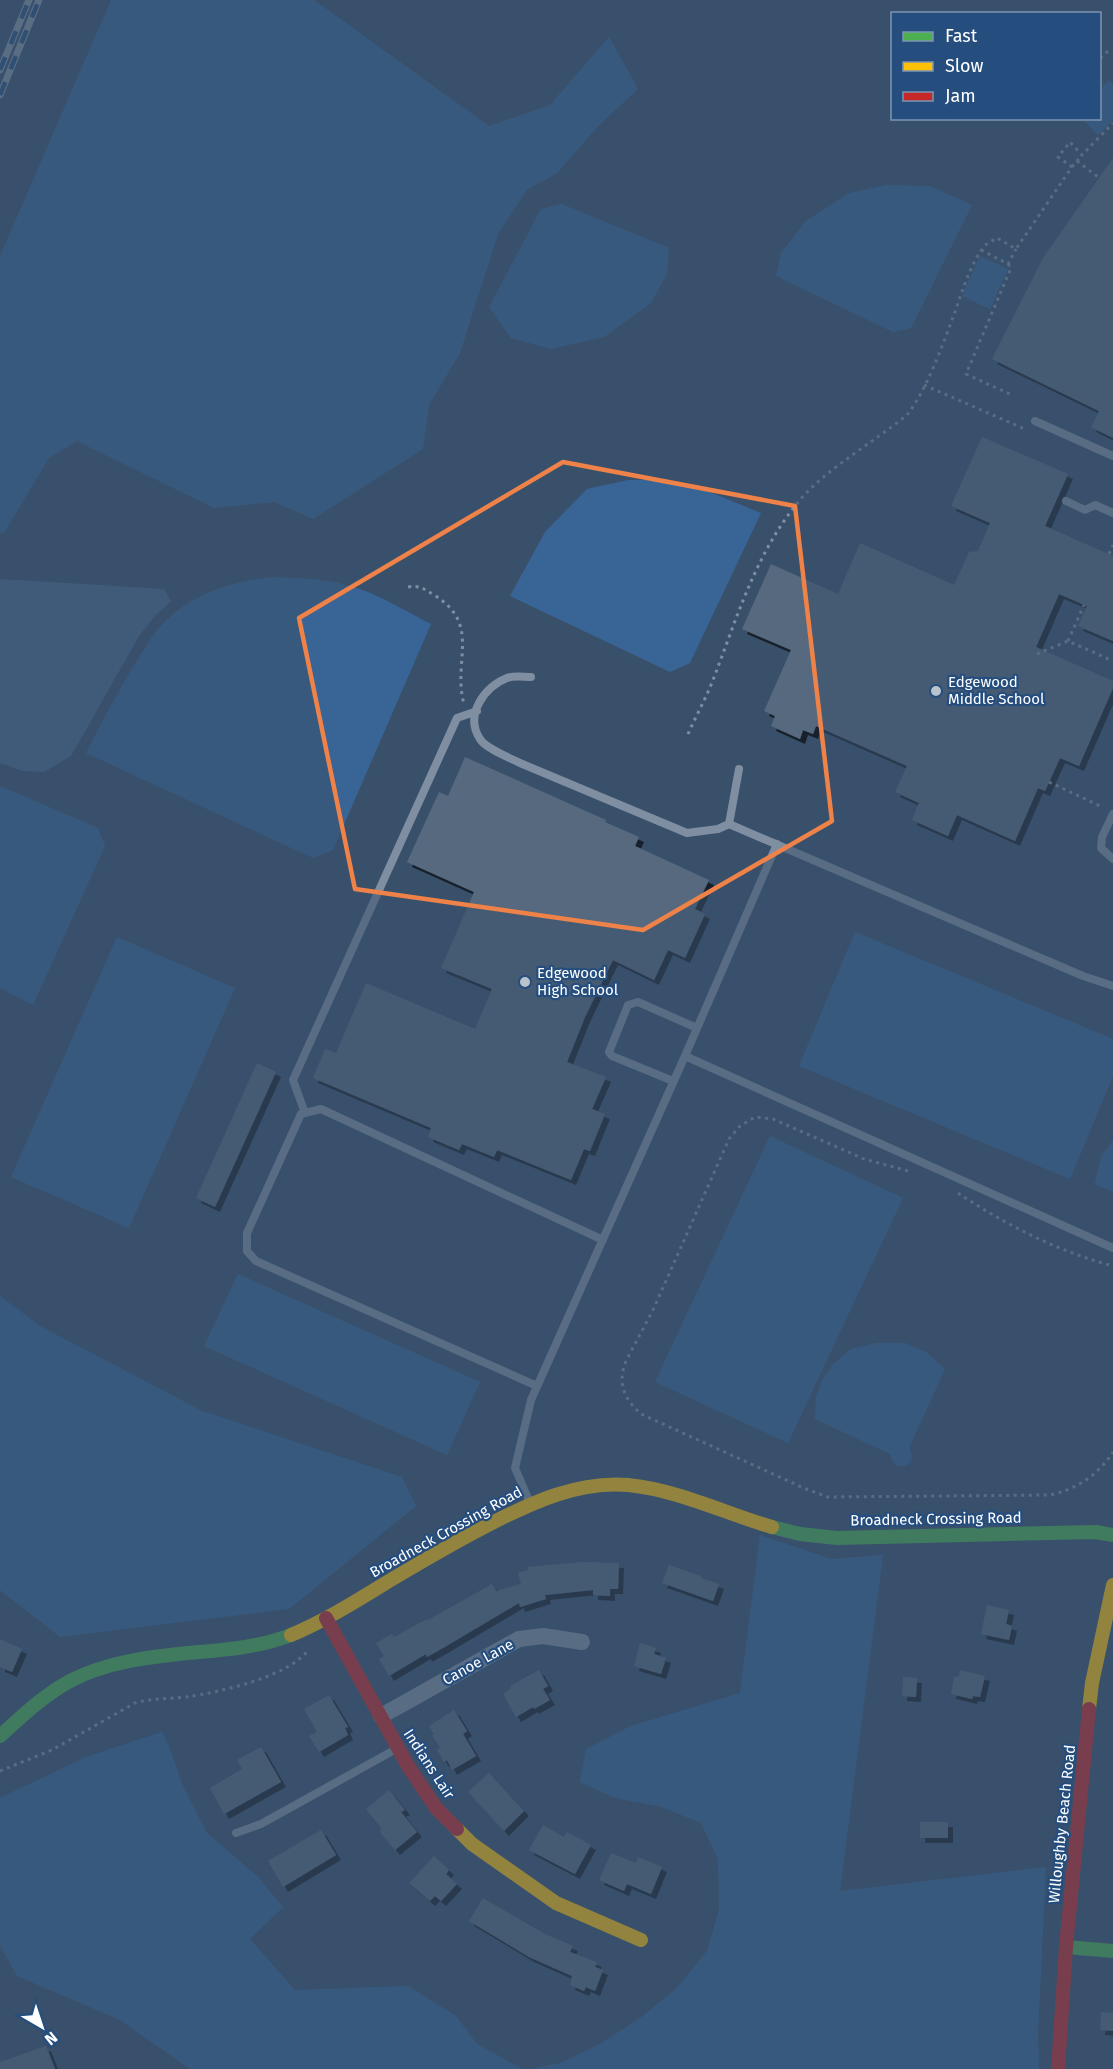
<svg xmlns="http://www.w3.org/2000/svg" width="1113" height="2069" viewBox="0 0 1113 2069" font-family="'Fira Sans',sans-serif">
	<defs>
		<filter id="shadow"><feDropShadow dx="5" dy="5" stdDeviation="0" flood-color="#0009"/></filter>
	</defs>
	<rect width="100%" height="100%" fill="#39506b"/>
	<path fill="#396596" d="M 111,0 L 314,0 L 489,126 L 550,105 L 609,37 L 638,89 L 599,125 L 557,173 L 527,190 L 498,234 L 460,353 L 429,405 L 423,449 L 313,519 L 275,502 L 214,508 L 77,441 L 49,458 L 4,533 L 0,532 L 0,256 Z
		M 1109,80 L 1113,84 L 1113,120 L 1098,135 L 1082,119 L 1100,118 L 1100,90 Z
		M 886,185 L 930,186 L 972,205 L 911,328 L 893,332 L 776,276 L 781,253 L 806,221 L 849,193 Z
		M 562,204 L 669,248 L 667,274 L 651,303 L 604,337 L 551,349 L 511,338 L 489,307 L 541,209 Z
		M 980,256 L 1008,269 L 990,309 L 962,296 Z
		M 628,480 L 664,480 L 705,490 L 761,513 L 690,663 L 670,672 L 510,596 L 545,532 L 587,489 Z
		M 273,577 C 302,578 333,579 360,589 C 384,598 408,612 431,624 L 333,850 L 313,858 L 86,753 C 103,720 120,687 140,656 C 148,643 156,629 168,619 C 196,592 235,581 273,577 Z
		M 0,786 L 98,828 L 105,846 L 33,1005 L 0,988 Z
		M 855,932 L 1113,1039 L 1113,1076 L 1070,1179 L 799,1066 Z
		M 117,937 L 235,988 L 129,1228 L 11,1177 Z
		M 770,1136 L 903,1198 L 788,1443 L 655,1382 Z
		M 1113,1140 L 1113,1192 L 1095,1184 L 1101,1157 Z
		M 238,1274 L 480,1382 L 447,1455 L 204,1346 Z
		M 0,1296 L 40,1326 L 202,1411 L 402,1477 L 416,1506 L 289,1609 L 60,1637 L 0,1590 Z
		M 877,1343 L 905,1343 L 926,1352 L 945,1369 L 909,1448 L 912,1455 L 911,1461 L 905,1466 L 897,1466 L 892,1460 L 890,1454 L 815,1419 L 816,1396 L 823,1379 L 833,1364 L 851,1349 Z
		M 760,1535 L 831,1559 L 883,1555 L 840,1891 L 1046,1867 L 1038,2034 L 1039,2069 L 531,2069 L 561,2063 L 602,2043 L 643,2016 L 677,1988 L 707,1951 L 719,1910 L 718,1859 L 701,1823 L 662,1807 L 615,1798 L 580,1782 L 586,1749 L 631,1726 L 740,1693 Z
		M 162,1732 L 169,1746 L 182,1784 L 207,1833 L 258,1877 L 283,1907 L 250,1939 L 295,1990 L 408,1986 L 456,2016 L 477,2044 L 522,2069 L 190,2069 L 120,2020 L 17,1976 L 0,1945 L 0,1798 L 86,1757 Z"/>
	<path fill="#4a688a" d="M 0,579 L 164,589 L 171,601 L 154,617 L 139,636 L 71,756 L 44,772 L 23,771 L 0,763 Z"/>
	<path fill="#56697e" filter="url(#shadow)" d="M 1113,158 L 1113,438 L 1091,427 L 1099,411 L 992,359 L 1043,258 Z
		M 982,437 L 1068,474 L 1045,526 L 1113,556 L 1113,641 L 1078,626 L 1087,606 L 1059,594 L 1036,647 L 1113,681 L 1113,688 L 1079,766 L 1060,758 L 1045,791 L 1038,788 L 1015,841 L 957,815 L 948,836 L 912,820 L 919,803 L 895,792 L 907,766 L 816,726 L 813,734 L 803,730 L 800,739 L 771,726 L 775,716 L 764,711 L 791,650 L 742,629 L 771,564 L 838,594 L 860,543 L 954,585 L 969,552 L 978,551 L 990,523 L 951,506 Z
		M 465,757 L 606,820 L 605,822 L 639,837 L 635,846 L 709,880 L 695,909 L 705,914 L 685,958 L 668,950 L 654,980 L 613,960 L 585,1017 L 567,1062 L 606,1077 L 592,1109 L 605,1114 L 590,1151 L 584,1149 L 571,1180 L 497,1150 L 494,1157 L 462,1144 L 459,1150 L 428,1137 L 431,1128 L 313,1078 L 325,1049 L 336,1053 L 366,983 L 475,1029 L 492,989 L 441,968 L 474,892 L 407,862 L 439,792 L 448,796 Z
		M 257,1063 L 276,1072 L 215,1207 L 196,1198 Z
		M 582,1562 L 619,1563 L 618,1589 L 610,1589 L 610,1596 L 593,1595 L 593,1590 L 545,1595 L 546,1599 L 520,1607 L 519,1603 L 443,1648 L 427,1657 L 426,1654 L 389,1676 L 379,1659 L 384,1656 L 376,1643 L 392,1634 L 394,1637 L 427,1619 L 428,1620 L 492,1584 L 496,1591 L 521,1584 L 518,1573 L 528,1570 L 527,1567 Z
		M 669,1565 L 701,1576 L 701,1578 L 719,1584 L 713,1601 L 662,1583 Z
		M 987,1605 L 1009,1610 L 1006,1624 L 1012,1626 L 1009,1640 L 981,1634 Z
		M 0,1639 L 22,1649 L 12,1672 L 0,1667 Z
		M 640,1643 L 656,1648 L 654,1654 L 666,1658 L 661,1674 L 634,1666 Z
		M 539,1670 L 548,1686 L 543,1689 L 550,1700 L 534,1709 L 533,1707 L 516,1717 L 503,1694 L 511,1688 L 510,1686 Z
		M 960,1670 L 985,1676 L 980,1697 L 973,1696 L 972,1699 L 951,1694 L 954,1677 L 959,1676 Z
		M 903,1677 L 917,1678 L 916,1697 L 902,1696 Z
		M 329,1695 L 348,1727 L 345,1728 L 348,1735 L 319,1752 L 309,1736 L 317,1732 L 304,1709 Z
		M 454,1710 L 467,1731 L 463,1734 L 476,1756 L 452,1770 L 447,1760 L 444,1762 L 437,1750 L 440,1748 L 432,1735 L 434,1734 L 429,1726 Z
		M 261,1747 L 281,1782 L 224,1814 L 210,1788 L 242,1769 L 237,1760 Z
		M 489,1773 L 524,1811 L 504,1831 L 468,1792 Z
		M 389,1790 L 405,1810 L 401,1812 L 417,1832 L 395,1850 L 379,1831 L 382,1829 L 366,1809 Z
		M 920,1822 L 948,1822 L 948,1838 L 920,1838 Z
		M 543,1825 L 564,1837 L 567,1832 L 591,1845 L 575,1874 L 529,1850 Z
		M 321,1830 L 336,1855 L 283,1887 L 268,1861 Z
		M 611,1853 L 636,1863 L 638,1857 L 662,1867 L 651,1894 L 627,1884 L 624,1891 L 599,1880 Z
		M 434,1856 L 449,1870 L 446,1874 L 457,1884 L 441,1901 L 435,1896 L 430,1901 L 409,1883 Z
		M 483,1898 L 545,1934 L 573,1946 L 570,1952 L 597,1962 L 595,1967 L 603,1970 L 595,1991 L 586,1987 L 584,1991 L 570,1985 L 572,1976 L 529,1957 L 469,1921 Z
		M 1101,2012 L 1113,2013 L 1113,2031 L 1100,2030 Z
		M 46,2046 L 55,2069 L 0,2069 L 0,2062 Z"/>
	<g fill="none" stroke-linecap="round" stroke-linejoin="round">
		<path stroke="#7f8fa1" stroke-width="3" stroke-dasharray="3 4.5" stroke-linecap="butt" d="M 1100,58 L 1107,52 L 1113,52
			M 1077,161 L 1098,177
			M 1072,167 L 1082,155
			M 981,250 L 1008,264 L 1016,249
			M 1008,264 L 1011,268 L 966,374 L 1012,395
			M 924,385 L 1027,430
			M 1109,554 L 1113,545
			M 408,587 C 420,585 424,589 434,595 C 482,624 452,661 464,704
			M 1068,641 L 1084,605
			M 1037,654 L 1068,641 L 1113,661
			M 688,734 C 696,716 706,698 713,680 C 737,618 756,552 800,500 C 826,469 874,442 907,415 C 928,388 944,341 956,309 C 963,288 970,267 982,249 C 985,244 992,241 997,238 L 1016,249 L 1072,167 L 1058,157 L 1070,142 L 1082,155 L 1113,123
			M 1049,782 L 1100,806
			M 908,1171 L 864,1159 L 773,1119 L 755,1117 L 740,1126 L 729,1139 L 653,1310 L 626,1361 C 617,1383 624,1399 641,1414 L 806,1489 L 828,1497 L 1050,1495 C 1077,1489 1098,1475 1113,1452
			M 958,1193 C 1006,1225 1057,1251 1113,1266
			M 0,1771 L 52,1750 L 135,1703 C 152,1698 168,1699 186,1697 C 220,1692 289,1677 309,1649"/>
		<path stroke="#7f8fa1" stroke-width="8" d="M 1035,421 L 1113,456
			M 1066,501 L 1085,510 L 1095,505 L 1113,513
			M 531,677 C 524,677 514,675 507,678 C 485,686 464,715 480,739 C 485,748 510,758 520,763 L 687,833 L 718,829 L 729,824 L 1083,976 L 1113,986
			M 1113,814 L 1102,837 L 1101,848 L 1113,859
			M 729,824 L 739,769
			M 685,1056 L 1113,1248
			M 673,1081 L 612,1056 L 609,1052 L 628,1005 L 638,1002 L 697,1028
			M 305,1113 L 293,1080 L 457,718 L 477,711
			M 537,1386 L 256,1261 L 247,1251 L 247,1233 L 301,1114 L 321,1109 L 603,1240
			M 530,1503 L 515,1468 L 531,1400 L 685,1056 L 777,844
			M 236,1833 L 261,1824 L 398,1748"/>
		<path stroke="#7f8fa1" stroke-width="16" d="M 381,1716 L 519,1639 L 543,1636 L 582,1642"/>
		<path stroke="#4caf50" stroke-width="14" d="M 772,1527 L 800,1534 L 837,1538 L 1096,1532 L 1113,1535
			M 0,1736 C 22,1716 45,1694 72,1680 C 107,1662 149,1657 188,1653 C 223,1650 257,1648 291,1635
			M 1066,1947 L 1113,1951"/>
		<path stroke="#ffc107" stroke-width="14" d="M 291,1635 C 327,1620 361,1598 394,1578 C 426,1559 457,1541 490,1524 C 533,1502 578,1481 628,1485 C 678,1490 724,1513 772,1527
			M 1089,1709 L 1092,1683 L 1113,1585
			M 457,1829 L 472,1844 L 556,1903 L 641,1940"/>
		<path stroke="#c62828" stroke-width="14" d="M 326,1618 L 408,1766 L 436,1808 L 457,1829
			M 1058,2069 L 1066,1947 L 1089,1709"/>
		<defs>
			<path id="rail" d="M 0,70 L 29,0
				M 0,95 L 39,0"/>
		</defs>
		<use href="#rail" stroke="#8090a1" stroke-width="7"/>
		<use href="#rail" stroke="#254e7f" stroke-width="4.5" stroke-dasharray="14" stroke-linecap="butt"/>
	</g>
	<path d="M0 0H1113V2069H0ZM 563,462 L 795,506 L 832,821 L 643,930 L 355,889 L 299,618 Z" fill="#39506b" fill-opacity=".55" fill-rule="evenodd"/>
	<path fill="none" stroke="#ee8249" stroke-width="4.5" stroke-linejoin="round" d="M 563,462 L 795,506 L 832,821 L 643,930 L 355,889 L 299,618 Z"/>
	<g fill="#bac2cb" stroke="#254e7f" stroke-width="2">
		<circle cx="936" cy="691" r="6"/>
		<circle cx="525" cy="982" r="6"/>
	</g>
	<g text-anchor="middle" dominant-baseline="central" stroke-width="4.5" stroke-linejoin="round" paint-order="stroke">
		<g font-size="15" fill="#fff" stroke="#254e7f" text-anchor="start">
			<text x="948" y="682">Edgewood<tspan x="948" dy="17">Middle School</tspan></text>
			<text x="537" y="973">Edgewood<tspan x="537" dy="17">High School</tspan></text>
		</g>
		<g font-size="15" fill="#fff" stroke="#254e7f">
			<text transform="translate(936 1519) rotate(-1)">Broadneck Crossing Road</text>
			<text transform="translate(446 1532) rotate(-29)">Broadneck Crossing Road</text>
			<text transform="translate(478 1662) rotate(-29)">Canoe Lane</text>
			<text transform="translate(429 1764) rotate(57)">Indians Lair</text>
			<text transform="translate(1062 1824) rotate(-84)">Willoughby Beach Road</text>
		</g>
	</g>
	<rect x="891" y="12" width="210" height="108" fill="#254e7f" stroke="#7c95b2" stroke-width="1.5"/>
	<rect x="903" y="32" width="30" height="9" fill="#4caf50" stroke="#7c95b2" stroke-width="1.5"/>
	<text x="945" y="42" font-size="18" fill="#ffffff">Fast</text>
	<rect x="903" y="62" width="30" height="9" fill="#ffc107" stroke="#7c95b2" stroke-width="1.5"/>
	<text x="945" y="72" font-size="18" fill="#ffffff">Slow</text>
	<rect x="903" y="92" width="30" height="9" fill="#c62828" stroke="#7c95b2" stroke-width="1.5"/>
	<text x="945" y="102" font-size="18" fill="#ffffff">Jam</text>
	<g transform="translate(42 2027) rotate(141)" stroke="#254e7f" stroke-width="4.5" paint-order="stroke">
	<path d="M0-4.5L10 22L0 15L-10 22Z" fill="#ffffff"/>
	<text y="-9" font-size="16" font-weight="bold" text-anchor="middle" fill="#ffffff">N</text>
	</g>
</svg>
